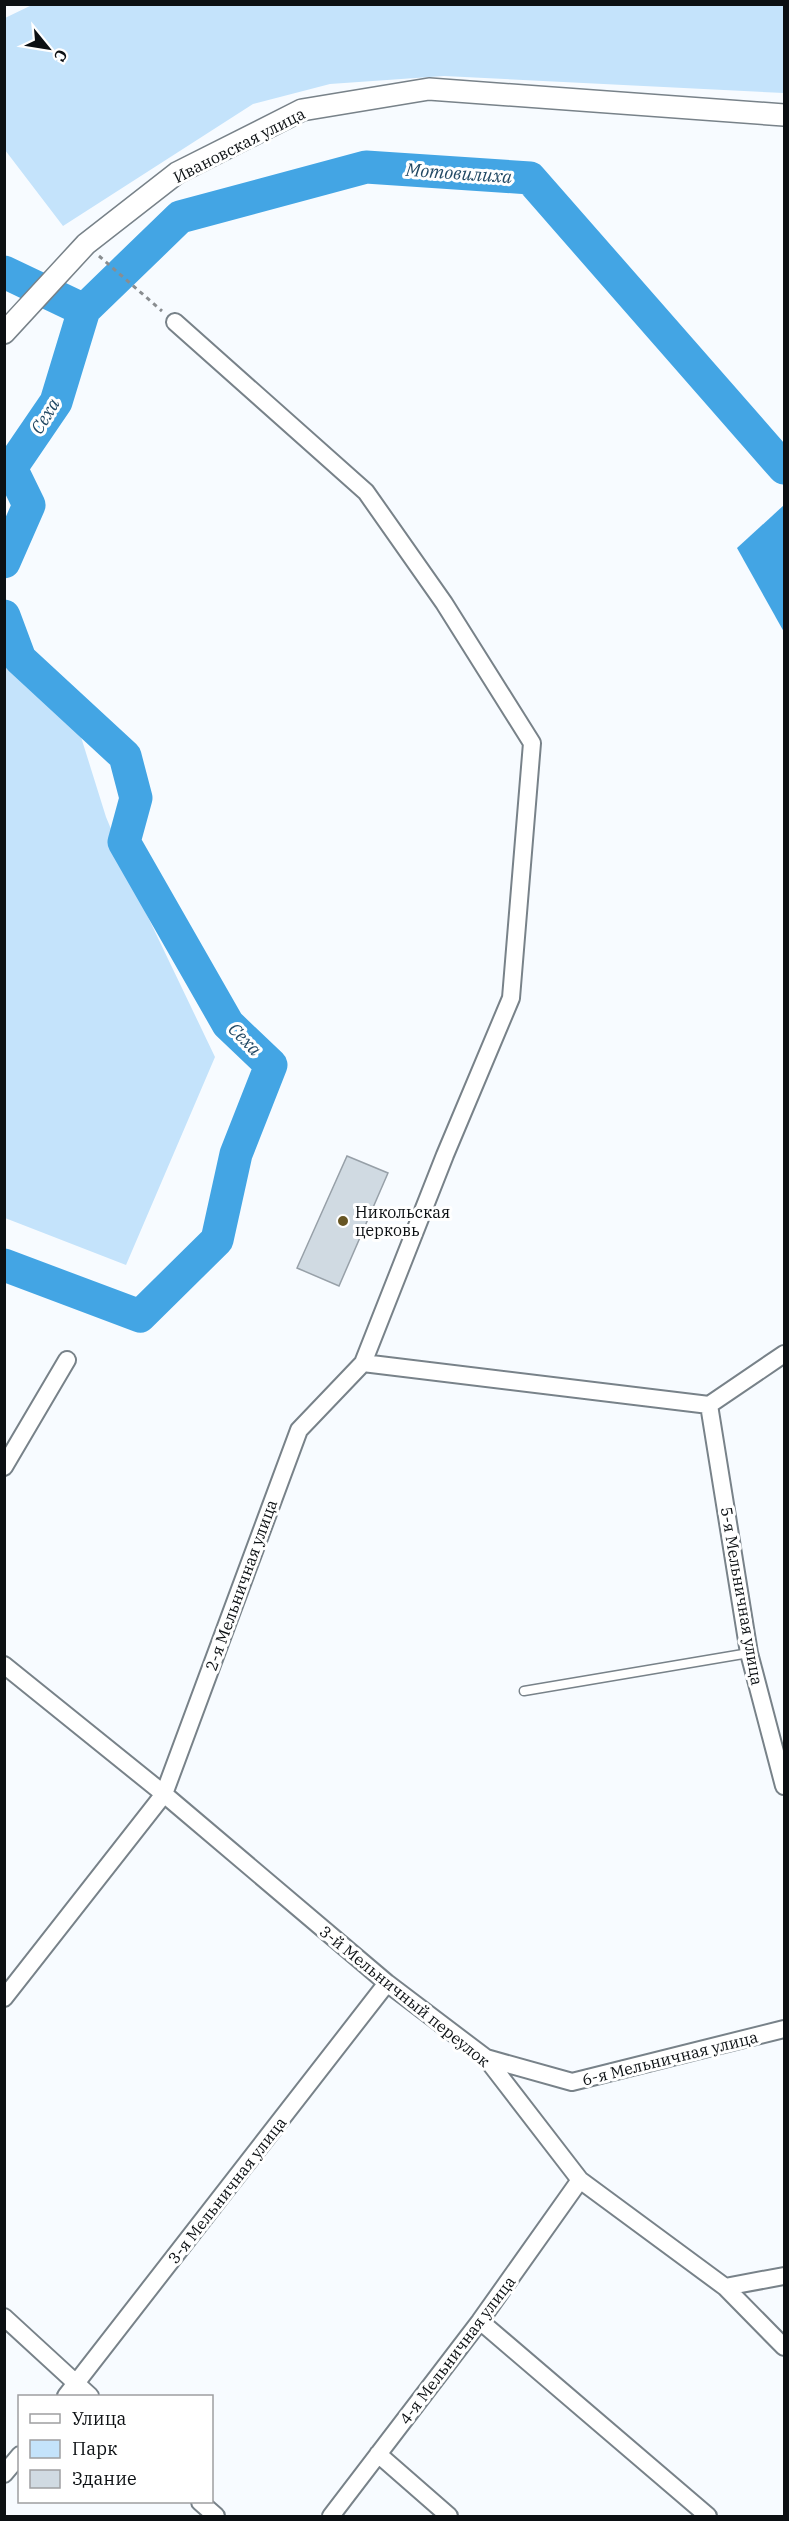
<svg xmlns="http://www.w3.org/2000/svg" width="789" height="2521" viewBox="0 0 789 2521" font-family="'IBM Plex Serif',serif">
	<rect width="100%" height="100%" fill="#f7fbff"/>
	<path fill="#c4e3fb" d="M 34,4 L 784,5 L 784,93 L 444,76 L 330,84 L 253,104 L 63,226 L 5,150 L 5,18 Z
		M 5,640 L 81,737 L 106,817 L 146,913 L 215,1057 L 126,1265 L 5,1218 Z"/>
	<path fill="#43a5e4" d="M 784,505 L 784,632 L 737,548 Z"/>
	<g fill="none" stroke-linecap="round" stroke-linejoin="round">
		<path stroke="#43a5e4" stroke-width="33" d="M 4,272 L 84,310
			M 4,562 L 29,505 L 11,468 L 56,402 L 84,310 L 180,217 L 366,167 L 530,178 L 784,468
			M 4,616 L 20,659 L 125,756 L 136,798 L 124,842 L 228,1024 L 271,1065 L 236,1154 L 217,1240 L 140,1316 L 4,1265"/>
	</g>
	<path fill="#d0dae2" stroke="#97a0a8" stroke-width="1.5" d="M 347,1156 L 388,1173 L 339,1286 L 297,1268 Z"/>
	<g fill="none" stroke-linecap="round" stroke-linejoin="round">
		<defs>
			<path id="service" d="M 524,1691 L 749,1653"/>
			<path id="minor" d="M 363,1363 L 709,1405
				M 709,1405 L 749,1653 L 784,1786
				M 709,1405 L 784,1354
				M 4,1467 L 67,1360
				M 4,1665 L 164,1794 L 387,1983 L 486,2058 L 580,2180 L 725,2287 L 784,2347
				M 4,1998 L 164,1794 L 299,1430 L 363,1363 L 445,1155 L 511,998 L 532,743 L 444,603 L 366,492 L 175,322
				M 486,2058 L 572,2082 L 784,2029
				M 725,2287 L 784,2276
				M 4,2317 L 90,2396
				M 480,2321 L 708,2516
				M 66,2396 L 387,1983
				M 378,2454 L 449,2516
				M 4,2474 L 20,2455
				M 200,2502 L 216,2516
				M 331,2516 L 480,2321 L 580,2180"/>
			<path id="tertiary" d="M 4,333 L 86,244 L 177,173 L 302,110 L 429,89 L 784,115"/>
		</defs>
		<use href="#service" stroke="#788289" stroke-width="11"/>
		<use href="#minor" stroke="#788289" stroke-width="20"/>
		<use href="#tertiary" stroke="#788289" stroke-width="24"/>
		<path stroke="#898d90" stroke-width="3" stroke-dasharray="4.5 4.5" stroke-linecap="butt" d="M 99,256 L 162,311"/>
		<use href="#service" stroke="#fff" stroke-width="8"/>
		<use href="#minor" stroke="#fff" stroke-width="16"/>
		<use href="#tertiary" stroke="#fff" stroke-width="21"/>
	</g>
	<circle fill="#665523" stroke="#fff" stroke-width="2" cx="343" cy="1221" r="6"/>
	<g text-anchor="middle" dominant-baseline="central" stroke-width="6" stroke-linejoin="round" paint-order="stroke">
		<g font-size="16" fill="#0c1013" stroke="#fff">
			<text transform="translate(239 145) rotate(-27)">Ивановская улица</text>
			<text transform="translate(241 1585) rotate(-70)">2-я Мельничная улица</text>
			<text transform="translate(742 1596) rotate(80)">5-я Мельничная улица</text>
			<text transform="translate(405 1996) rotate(39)">3-й Мельничный переулок</text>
			<text transform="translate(670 2058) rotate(-14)">6-я Мельничная улица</text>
			<text transform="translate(227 2190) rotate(-52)">3-я Мельничная улица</text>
			<text transform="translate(457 2350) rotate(-53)">4-я Мельничная улица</text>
		</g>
		<g font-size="16" fill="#0c1013" stroke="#fff" text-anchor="start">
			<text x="355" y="1212">Никольская<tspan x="355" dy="18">церковь</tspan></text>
		</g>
		<g font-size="18" font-style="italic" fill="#214863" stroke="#fff">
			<text transform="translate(459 173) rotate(4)">Мотовилиха</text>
			<text transform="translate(45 416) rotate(-59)">Сеха</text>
			<text transform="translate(245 1039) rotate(45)">Сеха</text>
		</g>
	</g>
	<rect width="789" height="2521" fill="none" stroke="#0c1013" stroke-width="12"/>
	<rect x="18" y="2395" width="195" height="108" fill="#ffffff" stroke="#9e9fa1" stroke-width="1.5"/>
	<rect x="30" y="2414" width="30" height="9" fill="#ffffff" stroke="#9e9fa1" stroke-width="1.5"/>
	<text x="72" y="2425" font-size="18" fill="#0c1013">Улица</text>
	<rect x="30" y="2440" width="30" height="18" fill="#c4e3fb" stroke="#9e9fa1" stroke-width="1.5"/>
	<text x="72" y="2455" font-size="18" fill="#0c1013">Парк</text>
	<rect x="30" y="2470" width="30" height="18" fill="#d0dae2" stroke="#9e9fa1" stroke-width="1.5"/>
	<text x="72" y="2485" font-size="18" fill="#0c1013">Здание</text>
	<g transform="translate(48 48) rotate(120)" stroke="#ffffff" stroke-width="4.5" paint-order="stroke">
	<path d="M0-4.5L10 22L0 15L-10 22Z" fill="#0c1013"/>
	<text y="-9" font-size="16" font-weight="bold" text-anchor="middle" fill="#0c1013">С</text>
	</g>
</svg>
